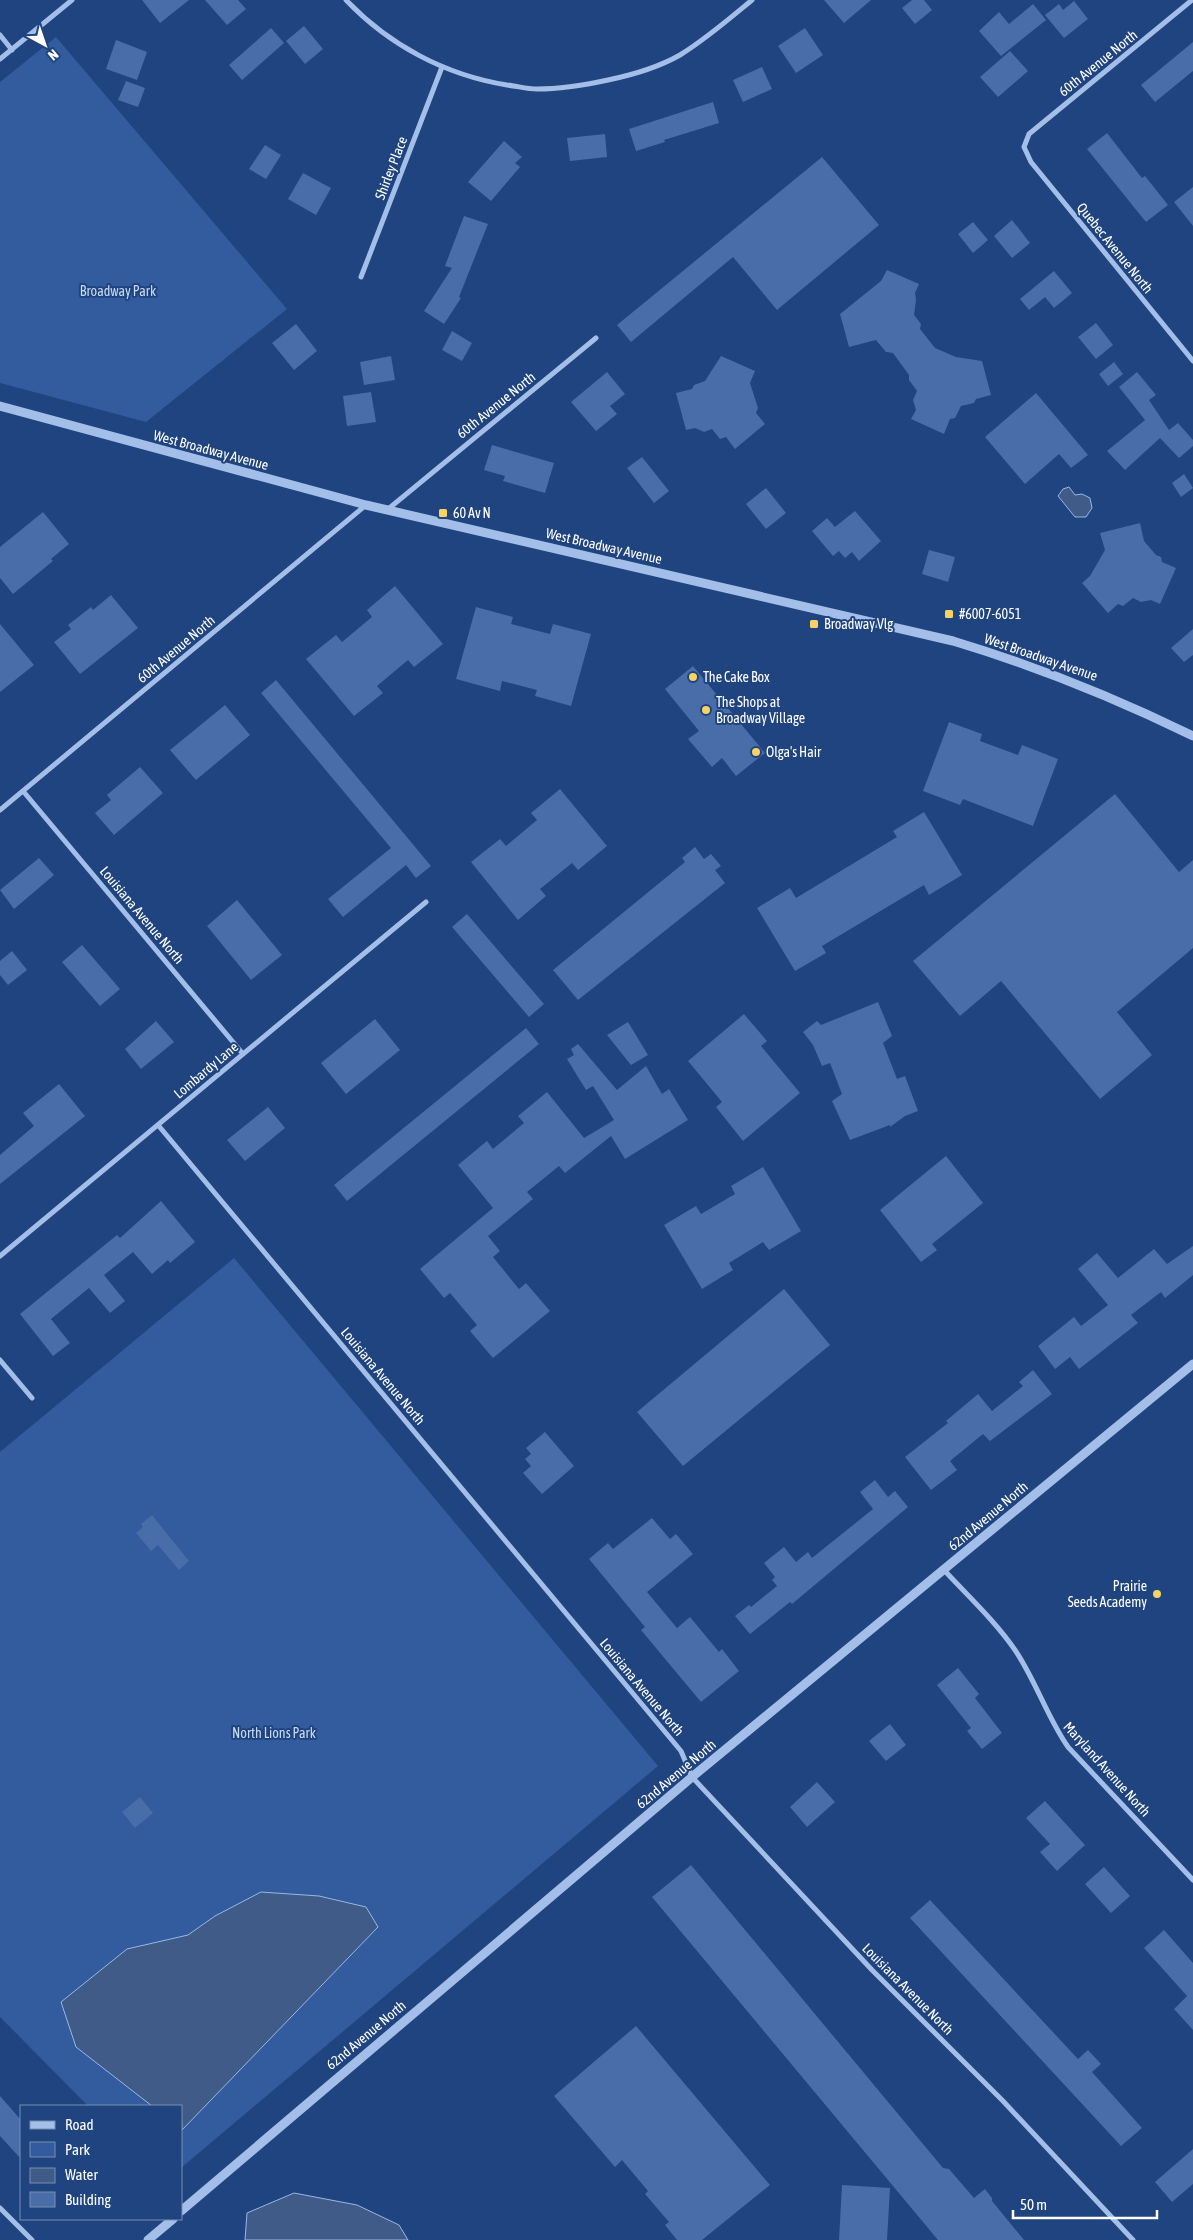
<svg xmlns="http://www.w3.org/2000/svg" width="1193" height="2240" font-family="'Asap Condensed',sans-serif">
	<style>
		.green { fill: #325c9d }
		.water { fill: #405b87; stroke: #96b8e9 }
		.building { fill: #486da8 }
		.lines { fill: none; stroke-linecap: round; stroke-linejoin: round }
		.minor { stroke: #a3bee8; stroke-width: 5 }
		.tertiary { stroke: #a3bee8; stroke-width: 9 }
		.poi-dot { fill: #f6d363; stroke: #1f447f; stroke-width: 2 }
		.labels { text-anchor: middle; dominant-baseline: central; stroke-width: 4; stroke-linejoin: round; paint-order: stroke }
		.street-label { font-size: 14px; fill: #fff; stroke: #1f447f }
		.park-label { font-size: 14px; fill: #c7daf6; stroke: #1f447f }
		.poi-label { font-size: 14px; fill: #fff; stroke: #1f447f; text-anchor: start }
	</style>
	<rect width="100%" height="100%" fill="#1f447f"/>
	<path class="green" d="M 56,37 L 287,309 L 146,422 L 0,383 L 0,82 Z
		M 234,1258 L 658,1766 L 181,2168 L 181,2106 L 88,2106 L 0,2017 L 0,1452 Z"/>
	<path class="water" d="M 1069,487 L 1075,495 L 1082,494 L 1090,498 L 1092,508 L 1086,517 L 1075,517 L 1058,496 L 1063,489 Z
		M 261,1892 L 319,1896 L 366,1907 L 378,1927 L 182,2130 L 181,2106 L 152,2106 L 76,2047 L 61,2002 L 127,1949 L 188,1935 L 215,1916 Z
		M 294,2193 L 357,2205 L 399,2225 L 408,2240 L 245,2240 L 247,2213 Z"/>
	<path class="building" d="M 142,0 L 189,0 L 160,23 Z
		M 205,0 L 238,0 L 246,9 L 227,25 Z
		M 824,0 L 871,0 L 844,23 Z
		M 912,0 L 924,0 L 932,10 L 915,24 L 902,8 Z
		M 1074,1 L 1088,19 L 1064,38 L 1045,15 L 1059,4 L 1063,10 Z
		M 1033,4 L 1046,20 L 1001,56 L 979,31 L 999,12 L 1009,24 Z
		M 304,26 L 323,49 L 305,64 L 286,41 Z
		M 271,28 L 284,43 L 242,80 L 229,65 Z
		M 805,28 L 823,55 L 796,73 L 778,46 Z
		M 116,40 L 147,52 L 137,80 L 106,69 Z
		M 1193,42 L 1193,71 L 1155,102 L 1141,85 Z
		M 1010,51 L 1028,71 L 998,97 L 980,77 Z
		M 762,67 L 772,89 L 743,102 L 733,80 Z
		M 126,81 L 145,88 L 138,107 L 118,100 Z
		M 713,102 L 719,123 L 664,140 L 665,142 L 636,151 L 629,129 Z
		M 1107,133 L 1142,178 L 1145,176 L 1168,205 L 1146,222 L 1087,149 Z
		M 605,134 L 607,157 L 570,161 L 567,138 Z
		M 504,141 L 522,157 L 515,163 L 520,167 L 491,201 L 468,182 Z
		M 265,145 L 281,155 L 266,179 L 249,169 Z
		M 822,157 L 879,225 L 777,310 L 733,257 L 631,342 L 617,325 Z
		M 303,173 L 331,188 L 316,215 L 288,199 Z
		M 1193,187 L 1193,226 L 1174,202 Z
		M 464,216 L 488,224 L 459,297 L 461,298 L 444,324 L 424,311 L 452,268 L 445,266 Z
		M 1012,220 L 1030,243 L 1012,258 L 994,236 Z
		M 973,222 L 988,240 L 973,253 L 958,234 Z
		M 887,270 L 919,284 L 915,293 L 916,300 L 914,315 L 921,324 L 920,329 L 935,348 L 956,357 L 982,361 L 991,395 L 976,399 L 974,403 L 961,406 L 955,418 L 950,419 L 944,434 L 911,419 L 916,410 L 913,400 L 917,391 L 909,380 L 909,375 L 893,353 L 886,352 L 876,340 L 849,347 L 840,314 L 881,281 Z
		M 1054,271 L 1072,293 L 1054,308 L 1045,297 L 1029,310 L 1020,299 Z
		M 1096,323 L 1113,345 L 1096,359 L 1078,337 Z
		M 296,324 L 317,351 L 294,370 L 272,343 Z
		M 452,331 L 472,343 L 462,361 L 442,350 Z
		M 391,356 L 395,380 L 364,385 L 360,362 Z
		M 721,356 L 755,371 L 750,383 L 758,408 L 756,413 L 765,424 L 735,449 L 726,437 L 720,439 L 712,429 L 704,432 L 695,428 L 686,430 L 676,393 L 692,389 L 694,385 L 705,381 Z
		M 1114,362 L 1123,374 L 1108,386 L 1099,374 Z
		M 607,372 L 625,394 L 610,406 L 617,414 L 596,431 L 571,402 Z
		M 1137,372 L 1156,395 L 1149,400 L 1169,430 L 1178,423 L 1193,440 L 1193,446 L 1179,458 L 1160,438 L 1125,470 L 1107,451 L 1145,420 L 1119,387 Z
		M 371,392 L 376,422 L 347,426 L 343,396 Z
		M 1036,393 L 1088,455 L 1071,468 L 1059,454 L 1025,484 L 985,437 Z
		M 492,445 L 554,463 L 545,493 L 503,481 L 505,476 L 484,470 Z
		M 642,457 L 669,491 L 654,503 L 627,468 Z
		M 1184,474 L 1193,488 L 1181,497 L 1172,483 Z
		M 766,488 L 786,513 L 766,529 L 746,504 Z
		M 855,511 L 881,541 L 859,561 L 852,552 L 845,558 L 839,551 L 833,556 L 812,531 L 827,518 L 835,527 Z
		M 43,512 L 69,544 L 51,559 L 53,561 L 13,594 L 0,578 L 0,547 Z
		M 1140,523 L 1144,541 L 1156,555 L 1161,557 L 1162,562 L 1176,568 L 1160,604 L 1151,600 L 1141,602 L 1133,598 L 1123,606 L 1118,604 L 1108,613 L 1082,583 L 1090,576 L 1105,550 L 1100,533 Z
		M 929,550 L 955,557 L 948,582 L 922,574 Z
		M 395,586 L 443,644 L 414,667 L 408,660 L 377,686 L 383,693 L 354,716 L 306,659 L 336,635 L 342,642 L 372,617 L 367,610 Z
		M 111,595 L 138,628 L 80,674 L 54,642 L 71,629 L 68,625 L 91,607 L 93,610 Z
		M 476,607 L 513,617 L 511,624 L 550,634 L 553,624 L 591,634 L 571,706 L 535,696 L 537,690 L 502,681 L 500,691 L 456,679 Z
		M 0,624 L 34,665 L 0,692 Z
		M 1193,629 L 1193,655 L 1184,662 L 1171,648 Z
		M 693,666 L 765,753 L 736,776 L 722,758 L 712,767 L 688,739 L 699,731 L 665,689 Z
		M 276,680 L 431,866 L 416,878 L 406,865 L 343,917 L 328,899 L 391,848 L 261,693 Z
		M 225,705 L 250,735 L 196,780 L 170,750 Z
		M 949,722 L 982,734 L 980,741 L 1018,755 L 1022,745 L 1058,759 L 1033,826 L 963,799 L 960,805 L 923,791 Z
		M 140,767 L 163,793 L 114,835 L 95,813 L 111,800 L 107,795 Z
		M 560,789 L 607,846 L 578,870 L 572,863 L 540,889 L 546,896 L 518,920 L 471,862 L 500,839 L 506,846 L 537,820 L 531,813 Z
		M 1115,794 L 1179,872 L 1193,860 L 1193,948 L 1117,1012 L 1152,1055 L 1100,1099 L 1001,981 L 960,1016 L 913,961 Z
		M 924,812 L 962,875 L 929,895 L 924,885 L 822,946 L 826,953 L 795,971 L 757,908 L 790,888 L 796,898 L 897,837 L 893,831 Z
		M 695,847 L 704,859 L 711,854 L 721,866 L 715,870 L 725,883 L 578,1000 L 553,970 L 685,862 L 682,858 Z
		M 39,858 L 54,875 L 14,909 L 0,890 Z
		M 237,900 L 282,955 L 251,980 L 207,926 Z
		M 467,914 L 544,1004 L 529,1017 L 452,927 Z
		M 82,945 L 120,989 L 100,1006 L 62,962 Z
		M 12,951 L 27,970 L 8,985 L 0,975 L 0,961 Z
		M 878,1002 L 892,1036 L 883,1043 L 897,1079 L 905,1076 L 918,1111 L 905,1116 L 890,1127 L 890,1125 L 850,1140 L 832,1101 L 842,1094 L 830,1063 L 822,1066 L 813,1045 L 803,1032 L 817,1021 L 821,1025 Z
		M 744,1014 L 767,1041 L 761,1046 L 800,1093 L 743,1141 L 716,1107 L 722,1102 L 688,1061 Z
		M 375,1019 L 400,1050 L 346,1094 L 321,1063 Z
		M 156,1021 L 174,1042 L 141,1069 L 125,1049 Z
		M 628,1022 L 648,1055 L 631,1065 L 607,1035 Z
		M 526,1028 L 539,1044 L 347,1201 L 334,1185 Z
		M 578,1044 L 617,1090 L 646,1066 L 662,1094 L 669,1089 L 688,1120 L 625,1159 L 611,1136 L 565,1173 L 559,1166 L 527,1192 L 533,1199 L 488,1236 L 500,1251 L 493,1257 L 519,1289 L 526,1283 L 550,1311 L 493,1358 L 470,1331 L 477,1325 L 450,1293 L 444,1298 L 420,1269 L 493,1208 L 458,1165 L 487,1141 L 493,1149 L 524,1123 L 518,1116 L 547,1092 L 584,1138 L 614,1120 L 593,1086 L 586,1090 L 567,1059 L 574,1055 L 571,1049 Z
		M 59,1084 L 85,1116 L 0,1184 L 0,1155 L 34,1126 L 23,1113 Z
		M 268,1107 L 285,1128 L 245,1161 L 227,1140 Z
		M 946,1156 L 983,1203 L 932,1244 L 937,1250 L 921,1262 L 880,1210 Z
		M 763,1167 L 801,1231 L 769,1250 L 763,1242 L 729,1263 L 733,1270 L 702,1289 L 664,1225 L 696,1206 L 701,1214 L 735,1194 L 731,1186 Z
		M 161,1201 L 195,1242 L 170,1263 L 168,1260 L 152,1274 L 133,1252 L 104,1275 L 125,1301 L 110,1313 L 89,1288 L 51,1319 L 70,1343 L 53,1356 L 20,1314 L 117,1235 L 120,1238 Z
		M 1193,1246 L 1193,1275 L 1165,1298 L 1161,1292 L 1131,1315 L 1138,1323 L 1079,1369 L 1070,1357 L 1055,1369 L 1038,1346 L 1074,1317 L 1081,1326 L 1108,1305 L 1078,1269 L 1097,1253 L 1118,1278 L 1154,1249 L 1167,1264 Z
		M 784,1289 L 830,1345 L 683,1466 L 637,1412 Z
		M 1033,1370 L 1052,1394 L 990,1441 L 983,1434 L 950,1461 L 957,1470 L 931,1490 L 905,1457 L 948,1423 L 946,1421 L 978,1394 L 992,1411 L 1023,1386 L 1019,1382 Z
		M 545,1432 L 574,1466 L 542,1494 L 523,1473 L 531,1466 L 525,1459 L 531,1454 L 526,1448 Z
		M 875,1480 L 888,1497 L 895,1491 L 908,1507 L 792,1604 L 790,1602 L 750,1634 L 735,1616 L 749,1605 L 751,1607 L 777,1586 L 772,1580 L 775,1577 L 764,1563 L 784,1547 L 796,1562 L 808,1552 L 812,1558 L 873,1509 L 860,1492 Z
		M 152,1515 L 189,1561 L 179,1570 L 158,1545 L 151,1551 L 136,1533 L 143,1527 L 141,1524 Z
		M 652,1518 L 670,1539 L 676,1534 L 693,1554 L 647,1592 L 677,1628 L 690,1617 L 719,1652 L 722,1649 L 739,1671 L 701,1702 L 641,1630 L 645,1627 L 589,1559 L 608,1543 L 613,1549 Z
		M 958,1668 L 979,1694 L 975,1698 L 1002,1733 L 982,1749 L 967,1731 L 971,1728 L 937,1685 Z
		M 890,1724 L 906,1745 L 886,1761 L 869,1741 Z
		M 817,1782 L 835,1802 L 807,1827 L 790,1807 Z
		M 140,1797 L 153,1813 L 135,1828 L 122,1812 Z
		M 1045,1801 L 1085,1845 L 1057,1871 L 1040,1852 L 1050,1844 L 1026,1818 Z
		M 691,1865 L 943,2168 L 949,2169 L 974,2198 L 985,2189 L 992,2198 L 992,2201 L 1024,2240 L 938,2240 L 652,1897 Z
		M 1104,1867 L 1130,1896 L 1111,1913 L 1085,1884 Z
		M 930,1900 L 1078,2059 L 1088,2050 L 1101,2064 L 1092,2072 L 1142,2128 L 1121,2146 L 910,1918 Z
		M 1164,1930 L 1193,1963 L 1193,2030 L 1174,2009 L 1187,1996 L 1144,1948 Z
		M 636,2026 L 770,2185 L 702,2240 L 677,2240 L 665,2225 L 669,2222 L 645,2194 L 648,2191 L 622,2160 L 615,2167 L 554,2096 Z
		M 0,2096 L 21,2120 L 21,2159 L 0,2136 Z
		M 1193,2149 L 1193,2184 L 1172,2202 L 1155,2182 Z
		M 842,2185 L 890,2188 L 887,2240 L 839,2240 Z"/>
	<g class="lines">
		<path class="minor" d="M 346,0 C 389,45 445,75 507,85 C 517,86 527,89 537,89 C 561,89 585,85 608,80 C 632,75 659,67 680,55 C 706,39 729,19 752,0
			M 1192,0 L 1029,134 L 1024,147 L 1031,162 L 1193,361
			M 0,35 L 12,50
			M 0,59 L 72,0
			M 361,277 L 442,67
			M 387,510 L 596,338
			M 23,791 L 243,1054
			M 0,810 L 366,505
			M 158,1125 L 681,1751 L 692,1777 L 872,1970 L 1003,2101 L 1133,2240
			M 0,1256 L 426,902
			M 0,1360 L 32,1398
			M 944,1570 C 968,1596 995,1621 1015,1650 C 1036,1681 1047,1717 1068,1747 L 1193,1880
			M 0,2208 L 32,2240"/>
		<path class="tertiary" d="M 0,406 L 366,505 L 953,641 C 1036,666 1115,698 1193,736
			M 181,2211 L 692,1777 L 1193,1364
			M 148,2240 L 173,2219"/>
	</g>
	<g class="poi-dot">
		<rect x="438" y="508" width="10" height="10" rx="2.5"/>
		<rect x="944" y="609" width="10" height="10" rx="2.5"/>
		<rect x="809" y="619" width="10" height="10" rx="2.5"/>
		<circle cx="693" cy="677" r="5"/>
		<circle cx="706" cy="710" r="5"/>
		<circle cx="756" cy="752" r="5"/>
		<circle cx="1157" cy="1594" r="5"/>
	</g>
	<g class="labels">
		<g class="street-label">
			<text transform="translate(1098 63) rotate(-39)">60th Avenue North</text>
			<text transform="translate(391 168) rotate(-69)">Shirley Place</text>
			<text transform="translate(1115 248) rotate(51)">Quebec Avenue North</text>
			<text transform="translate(496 405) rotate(-39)">60th Avenue North</text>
			<text transform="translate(211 450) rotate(15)">West Broadway Avenue</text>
			<text transform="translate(604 546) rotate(13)">West Broadway Avenue</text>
			<text transform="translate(176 649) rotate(-40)">60th Avenue North</text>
			<text transform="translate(1041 657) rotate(19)">West Broadway Avenue</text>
			<text transform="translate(142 915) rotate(50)">Louisiana Avenue North</text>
			<text transform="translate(206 1070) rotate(-40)">Lombardy Lane</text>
			<text transform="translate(383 1376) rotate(50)">Louisiana Avenue North</text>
			<text transform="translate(988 1516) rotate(-40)">62nd Avenue North</text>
			<text transform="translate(642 1687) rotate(50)">Louisiana Avenue North</text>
			<text transform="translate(1107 1769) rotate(48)">Maryland Avenue North</text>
			<text transform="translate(676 1774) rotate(-40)">62nd Avenue North</text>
			<text transform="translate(908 1989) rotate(45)">Louisiana Avenue North</text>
			<text transform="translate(366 2035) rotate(-40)">62nd Avenue North</text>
		</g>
		<g class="park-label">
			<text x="118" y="291">Broadway Park</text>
			<text x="274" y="1733">North Lions Park</text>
		</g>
		<g class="poi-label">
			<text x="453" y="513">60 Av N</text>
			<text x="959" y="614">#6007-6051</text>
			<text x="824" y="624">Broadway Vlg</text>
			<text x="703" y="677">The Cake Box</text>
			<text x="716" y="702">The Shops at<tspan x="716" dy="16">Broadway Village</tspan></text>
			<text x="766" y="752">Olga's Hair</text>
			<text x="1147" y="1586" text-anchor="end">Prairie<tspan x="1147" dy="16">Seeds Academy</tspan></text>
		</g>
	</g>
	<rect x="20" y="2105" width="162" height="115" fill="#1f447f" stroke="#798fb2"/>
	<rect x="30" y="2121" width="25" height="8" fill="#a3bee8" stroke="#798fb2"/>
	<text x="65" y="2130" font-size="15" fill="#ffffff">Road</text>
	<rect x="30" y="2142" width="25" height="15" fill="#325c9d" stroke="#798fb2"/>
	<text x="65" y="2155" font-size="15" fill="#ffffff">Park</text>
	<rect x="30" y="2168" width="25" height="15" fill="#405b87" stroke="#798fb2"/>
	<text x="65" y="2180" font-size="15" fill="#ffffff">Water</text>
	<rect x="30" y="2192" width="25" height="15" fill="#486da8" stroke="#798fb2"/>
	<text x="65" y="2205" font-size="15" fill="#ffffff">Building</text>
	<g transform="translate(45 45) rotate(140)" stroke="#1f447f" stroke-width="4" paint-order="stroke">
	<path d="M0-4L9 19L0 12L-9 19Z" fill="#ffffff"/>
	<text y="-8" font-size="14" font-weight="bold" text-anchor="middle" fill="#ffffff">N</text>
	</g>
	<path d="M1013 2210v8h144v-8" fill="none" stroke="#ffffff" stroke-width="2.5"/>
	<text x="1020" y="2210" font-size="15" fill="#ffffff" stroke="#1f447f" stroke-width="4" paint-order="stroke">50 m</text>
</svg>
